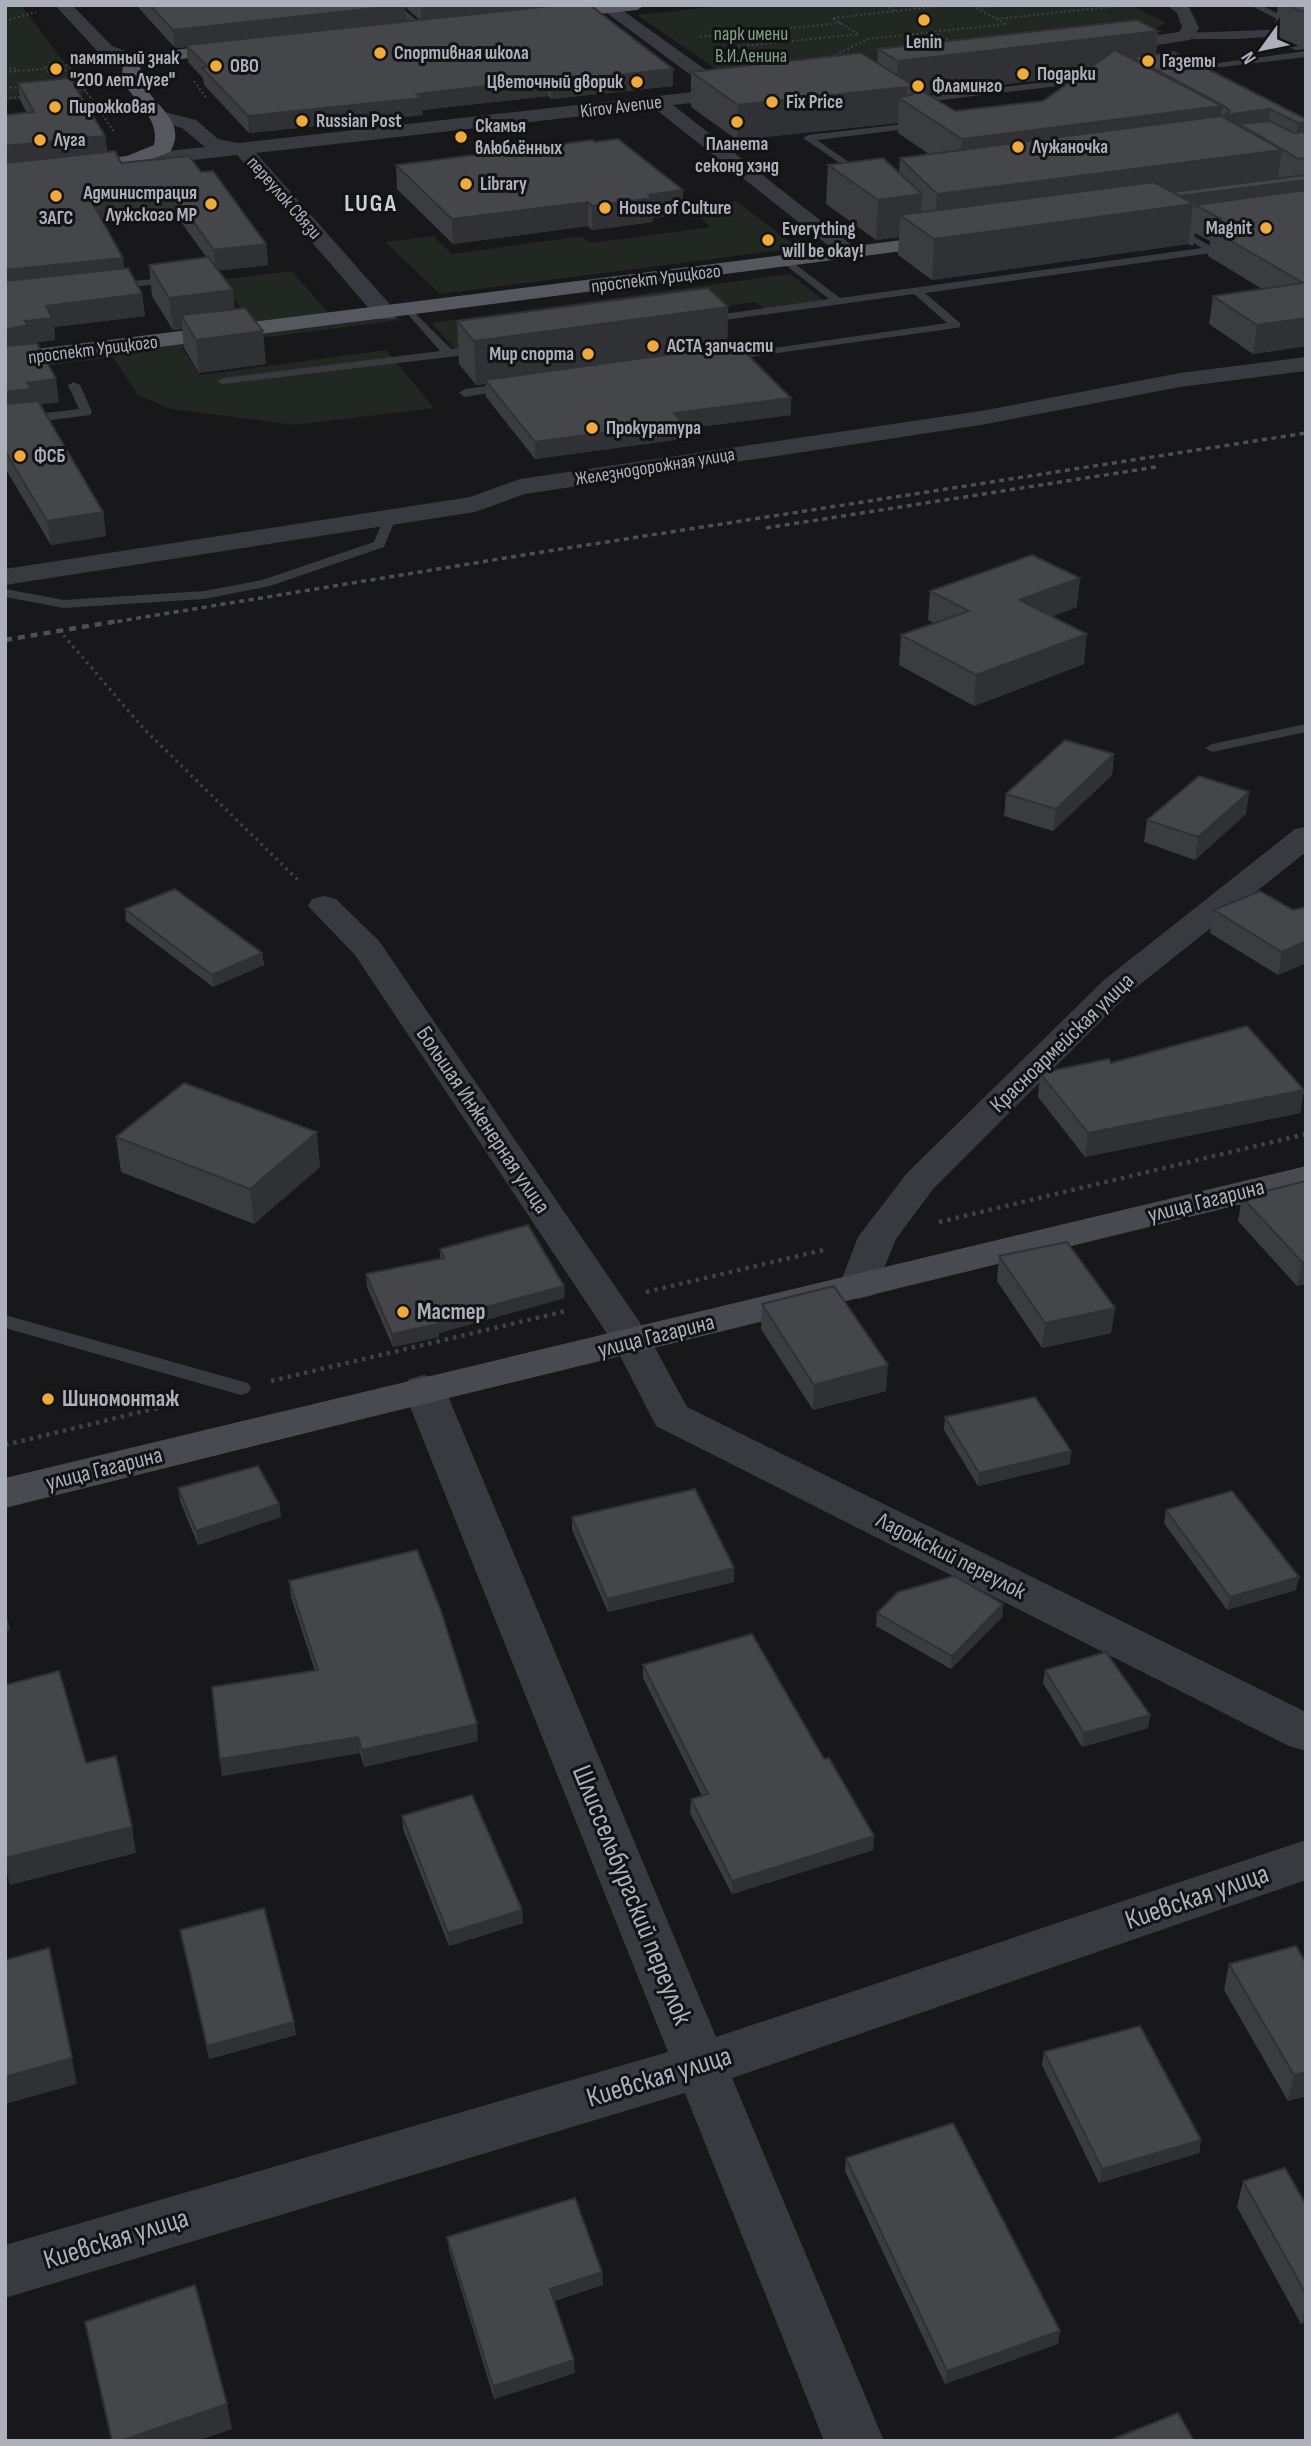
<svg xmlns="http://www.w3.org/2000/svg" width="1311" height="2446" font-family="'Sofia Sans Condensed',sans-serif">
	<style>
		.green { fill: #202821 }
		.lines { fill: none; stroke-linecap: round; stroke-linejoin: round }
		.path-far2 { stroke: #3f4146; stroke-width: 2; stroke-dasharray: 2 2.5; stroke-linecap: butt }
		.path-far1 { stroke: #3f4146; stroke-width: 3.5; stroke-dasharray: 2.5 4.5; stroke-linecap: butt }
		.path { stroke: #3f4146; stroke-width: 4.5; stroke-dasharray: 3.5 5; stroke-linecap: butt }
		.lane { fill: #393a3f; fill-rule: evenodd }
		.street { fill: #393a3f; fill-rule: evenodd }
		.secondary { fill: #474a4f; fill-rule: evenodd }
		.primary { fill: #55585e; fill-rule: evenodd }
		.rail-far1 { stroke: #4c4f54; stroke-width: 3.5; stroke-dasharray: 5 4.5; stroke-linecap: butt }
		.rail { stroke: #4c4f54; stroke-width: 4.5; stroke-dasharray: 7 6; stroke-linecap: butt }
		.wall { fill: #3b3c40; fill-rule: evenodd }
		.shaded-wall { fill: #303134 }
		.building { fill: #45464a; stroke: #303134; stroke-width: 2 }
		.poi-dot { fill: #f0aa3a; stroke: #131315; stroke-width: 2.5 }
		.labels { text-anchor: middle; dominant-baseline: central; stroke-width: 6; stroke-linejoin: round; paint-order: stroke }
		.far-park-label { font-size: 19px; fill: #82a482; stroke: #131315 }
		.far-poi-label { font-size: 19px; font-weight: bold; fill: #abb0ba; stroke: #131315; text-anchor: start }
		.far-street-label { font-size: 19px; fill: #abb0ba; stroke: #131315 }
		.street-label { font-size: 23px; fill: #abb0ba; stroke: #131315 }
		.poi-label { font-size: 23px; font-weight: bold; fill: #abb0ba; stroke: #131315; text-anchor: start }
		.far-district-label { font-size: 24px; font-weight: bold; letter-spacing: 2px; fill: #cccfd6; stroke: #131315 }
		.near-street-label { font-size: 28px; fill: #abb0ba; stroke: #131315 }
	</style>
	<rect width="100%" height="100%" fill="#18181a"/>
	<path class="green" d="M 5,5 L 21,5 L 87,93 L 5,101 Z
		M 730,5 L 1131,5 L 1166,23 L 1130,42 L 741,86 L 637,15 Z
		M 736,201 L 798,248 L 440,294 L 385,242 L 433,236 L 452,254 L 581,236 L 591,243 L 711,227 L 688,207 Z
		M 292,271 L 329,314 L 254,324 L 219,280 Z
		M 790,274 L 826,302 L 766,311 L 756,302 L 524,334 L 456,350 L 431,323 Z
		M 393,312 L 400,320 L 182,348 L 200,375 L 386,350 L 434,408 L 295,425 L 171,409 L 138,395 L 113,357 L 5,371 L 5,361 Z"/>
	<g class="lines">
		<path class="path-far2" d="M 885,5 L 895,11
			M 977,8 L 1006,5
			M 997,19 L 1127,5
			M 5,21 L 36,12
			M 934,32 L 954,43
			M 858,34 L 832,18 L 949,5
			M 700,37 L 841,23
			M 716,49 L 859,34
			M 731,57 L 778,63
			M 831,57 L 868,39 L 1006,24 L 971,5
			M 5,67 L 17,69
			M 71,70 L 48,72 L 45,67 L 68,65 L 115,133
			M 5,72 L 46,69
			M 194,81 L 207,99
			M 5,87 L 22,88
			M 5,98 L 24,97"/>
		<path class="path-far1" d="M 59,630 L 144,729 L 301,883"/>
		<path class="path" d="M 939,1222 L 1306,1134
			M 646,1292 L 828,1249
			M 271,1381 L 566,1311
			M 5,1445 L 178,1403"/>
		<path class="lane" d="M 388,5 L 398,5 L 426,28 L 419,30 Z
			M 1250,5 L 1261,5 L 1300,25 L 1299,29 L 1306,28 L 1306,34 L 1238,39 L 1184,39 L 1180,36 L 1184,33 L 1296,29 Z
			M 1306,51 L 1306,57 L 1179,72 L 1175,69 Z
			M 1097,76 L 1100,77 L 1100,81 L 908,104 L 903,101 L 908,98 Z
			M 904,124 L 909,127 L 907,129 L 817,140 L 866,174 L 866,178 L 863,179 L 803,138 L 808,135 Z
			M 1171,223 L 1217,250 L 1212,253 L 925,293 L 960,323 L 960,327 L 956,328 L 722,361 L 716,358 L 718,356 L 947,323 L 914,294 L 703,323 L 697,320 L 703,317 L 829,299 L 783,263 L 782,261 L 787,258 L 840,298 L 1202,248 L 1167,228 L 1167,224 Z
			M 174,277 L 179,280 L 178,282 L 113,289 L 108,286 L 113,283 Z
			M 410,308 L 451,349 L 482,346 L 488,349 L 482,352 L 449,357 L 223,384 L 217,381 L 223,378 L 440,351 L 405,311 Z
			M 74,382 L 80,385 L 92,412 L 90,415 L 5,426 L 5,418 L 79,409 L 68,385 Z
			M 509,383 L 513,385 L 513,389 L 465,397 L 459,393 L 465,389 Z
			M 390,514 L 396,518 L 384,547 L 270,586 L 204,599 L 64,608 L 5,597 L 5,589 L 64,600 L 204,591 L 262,580 L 374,542 L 384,518 Z
			M 1306,724 L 1306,732 L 1212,752 L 1205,748 L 1212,744 Z
			M 5,1315 L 248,1383 L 251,1388 L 248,1393 L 241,1395 L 5,1328 Z"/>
		<path class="street" d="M 55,5 L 72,5 L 112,46 L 139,56 L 142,60 L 133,65 L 100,54 Z
			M 596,5 L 615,5 L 731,88 L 750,88 L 753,92 L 750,96 L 744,97 L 673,105 L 857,249 L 860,253 L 857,257 L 843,257 L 654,108 L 256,153 L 394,309 L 397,314 L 394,319 L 378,319 L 237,155 L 130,167 L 120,161 L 130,155 L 205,147 L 182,128 L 154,121 L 152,117 L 161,111 L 196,120 L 218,139 L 238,143 L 711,90 Z
			M 1167,5 L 1188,5 L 1199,28 L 1190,40 L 1106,53 L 1097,48 L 1106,43 L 1179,32 L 1182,27 L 1177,13 Z
			M 1306,357 L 1306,371 L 1180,387 L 981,425 L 525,494 L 475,512 L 5,585 L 5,569 L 470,497 L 520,479 L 981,411 L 1180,373 Z
			M 1306,827 L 1306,852 L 1128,994 L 933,1189 L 896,1239 L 873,1295 L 859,1299 L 845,1295 L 839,1286 L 858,1237 L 907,1173 L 1104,980 L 1295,829 Z
			M 324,896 L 336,899 L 379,941 L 647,1333 L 687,1407 L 1306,1712 L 1306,1751 L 1289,1746 L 656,1426 L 614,1344 L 355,955 L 308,906 L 312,899 Z
			M 424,1375 L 439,1379 L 445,1389 L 716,2037 L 1306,1840 L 1306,1880 L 732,2078 L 884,2441 L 824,2441 L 685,2093 L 5,2298 L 5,2245 L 668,2052 L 403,1389 L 409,1379 Z"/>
		<path class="secondary" d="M 1306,1166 L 1306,1188 C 872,1296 438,1399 5,1508 L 5,1478 Z"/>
		<path class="primary" d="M 588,5 L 645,5 L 637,10 L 542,20 L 534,15 L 542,10 Z
			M 239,42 L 245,43 L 248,47 L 245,51 L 141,64 C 133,99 193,114 170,152 L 130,167 L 5,181 L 5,169 L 127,156 L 154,145 C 163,106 106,92 127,56 Z
			M 950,234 L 957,236 L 960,240 L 957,244 L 5,367 L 5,353 Z"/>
		<path class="rail-far1" d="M 766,528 L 1156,467
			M 108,623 L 542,552 L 1306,433"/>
		<path class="rail" d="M 5,640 L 118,621"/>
	</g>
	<path class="wall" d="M 136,5 L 590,5 L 673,69 L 673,86 L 551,99 L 548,96 L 422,110 L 423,115 L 249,133 L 204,85 L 203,78 L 188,62 L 186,47 L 175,48 ZM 405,7 L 420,20 L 406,22 Z
		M 1278,5 L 1306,5 L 1306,49 L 1295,50 L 1273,39 Z
		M 1158,31 L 1156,54 L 1306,119 L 1306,346 L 1253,354 L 1209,324 L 1213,296 L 1262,289 L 1208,256 L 1210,241 L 1195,233 L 1193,246 L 1188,244 L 932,280 L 898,255 L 899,237 L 876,240 L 826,204 L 828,165 L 899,173 L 900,158 L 929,154 L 898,133 L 898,123 L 737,140 L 691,107 L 691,72 L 877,63 L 878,49 ZM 1079,75 L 1043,101 L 955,111 L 927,94 Z
		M 18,83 L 105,136 L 107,152 L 121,163 L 201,172 L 266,244 L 268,265 L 218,270 L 234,309 L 266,364 L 199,373 L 184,348 L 182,329 L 173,330 L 152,296 L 149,265 L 207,258 L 176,215 L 103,223 L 123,258 L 124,269 L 142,294 L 145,316 L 54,327 L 55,340 L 30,343 L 59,402 L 40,404 L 103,512 L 106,536 L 51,545 L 5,468 L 5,115 L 27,113 L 21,102 Z
		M 396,165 L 683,214 L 653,218 L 653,222 L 592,230 L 588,226 L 453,244 L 397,189 Z
		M 728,307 L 727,347 L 791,415 L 682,429 L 682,439 L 535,459 L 486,397 L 485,384 L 476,385 L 459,364 L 457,321 Z
		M 930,591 L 1077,607 L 1052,616 L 1084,664 L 974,706 L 899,665 L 901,635 L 934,623 L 928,620 Z
		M 1114,754 L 1112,775 L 1053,831 L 1004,816 L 1006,794 Z
		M 1249,792 L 1246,814 L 1195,860 L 1144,842 L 1147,820 Z
		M 1306,907 L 1306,963 L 1278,975 L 1210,933 L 1214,910 L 1293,910 Z
		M 125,909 L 262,953 L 264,965 L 213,987 L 126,921 Z
		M 1111,1063 L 1304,1090 L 1300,1113 L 1085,1157 L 1038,1097 L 1040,1073 Z
		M 116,1137 L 320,1167 L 254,1224 L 121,1172 Z
		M 1306,1181 L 1306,1284 L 1297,1286 L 1238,1221 L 1242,1197 Z
		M 440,1249 L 565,1298 L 439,1333 L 439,1337 L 393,1347 L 367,1287 L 366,1274 L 440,1258 Z
		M 999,1256 L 1115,1308 L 1111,1333 L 1042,1348 L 997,1281 Z
		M 762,1304 L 886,1391 L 813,1410 L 761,1329 Z
		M 945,1417 L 1071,1451 L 1070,1464 L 978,1486 L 944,1430 Z
		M 178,1488 L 279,1504 L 281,1517 L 198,1545 L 180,1501 Z
		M 1166,1510 L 1296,1590 L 1227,1610 L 1164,1523 Z
		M 572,1517 L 734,1568 L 734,1582 L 608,1612 L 572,1530 Z
		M 289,1581 L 478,1741 L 364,1767 L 360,1753 L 222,1776 L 220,1759 L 315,1671 L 291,1597 Z
		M 1003,1604 L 1002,1617 L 951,1669 L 876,1626 L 877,1613 Z
		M 643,1665 L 824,1759 L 874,1836 L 873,1850 L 732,1894 L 690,1813 L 691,1799 L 702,1796 L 643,1678 Z
		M 1045,1670 L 1150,1715 L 1148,1728 L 1082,1747 L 1043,1683 Z
		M 402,1816 L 522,1910 L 523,1923 L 449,1946 L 403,1829 Z
		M 180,1930 L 296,2035 L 209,2059 Z
		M 1229,1964 L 1306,2096 L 1288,2101 L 1224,1990 Z
		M 1044,2052 L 1201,2140 L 1199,2153 L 1099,2183 L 1042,2065 Z
		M 846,2158 L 1060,2331 L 1058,2344 L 945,2384 L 845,2171 Z
		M 1243,2181 L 1306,2205 L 1306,2322 L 1301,2324 L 1237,2207 Z
		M 447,2237 L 602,2272 L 603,2285 L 554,2301 L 575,2373 L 494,2399 L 449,2250 Z"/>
	<path class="shaded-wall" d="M 405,5 L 406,23 L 186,45 L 186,47 L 175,48 L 173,30 Z
		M 421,5 L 563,5 L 421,21 Z
		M 1158,31 L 1154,66 L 1132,57 L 1131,69 L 913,95 L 912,90 L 907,87 L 906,102 L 899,98 L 898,123 L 737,140 L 738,105 L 896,88 L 898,61 Z
		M 673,69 L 673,86 L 551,99 L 551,82 Z
		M 548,79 L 548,96 L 422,110 L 423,115 L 249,133 L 248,116 L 417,94 Z
		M 1222,106 L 1217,141 L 960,175 L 962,139 Z
		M 1270,109 L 1267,134 L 1239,124 L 1237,138 L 1222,140 L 1225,115 Z
		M 1306,122 L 1306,147 L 1294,148 L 1298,123 Z
		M 105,136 L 108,155 L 5,166 L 5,146 Z
		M 1282,150 L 1277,183 L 1306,180 L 1306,205 L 1217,217 L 1193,204 L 1188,244 L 932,280 L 937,194 Z
		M 683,190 L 683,214 L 653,218 L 653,222 L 592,230 L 592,206 L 649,195 Z
		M 922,194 L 920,229 L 900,215 L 899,237 L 876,240 L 878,200 Z
		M 174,195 L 176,215 L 95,224 L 93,204 Z
		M 588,202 L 588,226 L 453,244 L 452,219 Z
		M 266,244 L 268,265 L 216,271 L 214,250 Z
		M 123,258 L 125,279 L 5,292 L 5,270 Z
		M 233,290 L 236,322 L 181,315 L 182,329 L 173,330 L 169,298 Z
		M 142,294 L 145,316 L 54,327 L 55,340 L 30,343 L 31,347 L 5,352 L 5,330 L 25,321 L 46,306 Z
		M 728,307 L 727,350 L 485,380 L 485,384 L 476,385 L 474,341 Z
		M 1306,318 L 1306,346 L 1253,354 L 1257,325 Z
		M 263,331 L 266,364 L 199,373 L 196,340 Z
		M 56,379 L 59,402 L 33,405 L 5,415 L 5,392 L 27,383 Z
		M 791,398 L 791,415 L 682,429 L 682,439 L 535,459 L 535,442 L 674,413 Z
		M 103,512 L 106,536 L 51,545 L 47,521 Z
		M 1080,578 L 1077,607 L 1016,630 L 1019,600 Z
		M 1087,634 L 1084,664 L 974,706 L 976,675 Z
		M 1114,754 L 1112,775 L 1053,831 L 1056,809 Z
		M 1249,792 L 1246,814 L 1195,860 L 1198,837 Z
		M 1306,941 L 1306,963 L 1278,975 L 1282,952 Z
		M 262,953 L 264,965 L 213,987 L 212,975 Z
		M 1304,1090 L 1300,1113 L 1085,1157 L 1088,1133 Z
		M 317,1132 L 320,1167 L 254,1224 L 250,1189 Z
		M 1306,1261 L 1306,1284 L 1297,1286 L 1302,1262 Z
		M 564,1286 L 565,1298 L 439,1333 L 439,1337 L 393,1347 L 392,1334 L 437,1320 Z
		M 1115,1308 L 1111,1333 L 1042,1348 L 1045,1323 Z
		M 888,1365 L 886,1391 L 813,1410 L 814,1385 Z
		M 1071,1451 L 1070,1464 L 978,1486 L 979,1473 Z
		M 279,1504 L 281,1517 L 198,1545 L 196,1531 Z
		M 734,1568 L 734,1582 L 608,1612 L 607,1599 Z
		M 1299,1577 L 1296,1590 L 1227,1610 L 1230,1597 Z
		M 1003,1604 L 1002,1617 L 951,1669 L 952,1656 Z
		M 5,1608 L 10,1630 L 5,1631 Z
		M 1150,1715 L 1148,1728 L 1082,1747 L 1084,1733 Z
		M 477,1724 L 478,1741 L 364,1767 L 362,1750 Z
		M 358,1737 L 360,1753 L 222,1776 L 220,1759 Z
		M 132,1827 L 136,1853 L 10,1885 L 5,1865 L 5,1858 Z
		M 874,1836 L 873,1850 L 732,1894 L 732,1881 Z
		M 522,1910 L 523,1923 L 449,1946 L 448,1933 Z
		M 49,1948 L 77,2084 L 5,2104 L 5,2077 Z
		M 294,2022 L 296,2035 L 209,2059 L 207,2046 Z
		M 1306,2072 L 1306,2096 L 1288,2101 L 1294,2075 Z
		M 1201,2140 L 1199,2153 L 1099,2183 L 1102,2169 Z
		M 602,2272 L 603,2285 L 551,2302 L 550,2289 Z
		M 1306,2306 L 1306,2322 L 1301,2324 Z
		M 1060,2331 L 1058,2344 L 945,2384 L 947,2371 Z
		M 574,2360 L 575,2373 L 494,2399 L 493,2386 Z
		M 227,2404 L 232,2429 L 197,2441 L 120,2441 Z"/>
	<path class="building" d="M 150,5 L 404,5 L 173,30 Z
		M 558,5 L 590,5 L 673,69 L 551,82 L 548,79 L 417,94 L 422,98 L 248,116 L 202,68 L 208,67 L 186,45 Z
		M 1288,5 L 1306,5 L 1306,11 L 1300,11 Z
		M 1137,20 L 1158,31 L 898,61 L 878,49 Z
		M 1115,50 L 1222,106 L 962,139 L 899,98 L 913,94 L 912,90 L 907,87 L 738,105 L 691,72 L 861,53 L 955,111 L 1043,101 Z
		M 1174,52 L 1306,119 L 1306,122 L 1298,123 L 1270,109 L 1225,115 L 1230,111 L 1226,107 L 1132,57 Z
		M 70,78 L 105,136 L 5,146 L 5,115 L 34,112 L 18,83 Z
		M 1221,116 L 1282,150 L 937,194 L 900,158 Z
		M 1269,121 L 1294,133 L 1306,132 L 1306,158 L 1299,159 L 1239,124 Z
		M 618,139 L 683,190 L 649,195 L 653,198 L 592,206 L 588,202 L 452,219 L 396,165 L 592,140 L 595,142 Z
		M 115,151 L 121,163 L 189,156 L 201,172 L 213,171 L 266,244 L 214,250 L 174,195 L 93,204 L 123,258 L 5,270 L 5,163 Z
		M 883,158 L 922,194 L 878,200 L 828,165 Z
		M 1306,175 L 1306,180 L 1179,196 L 1173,192 Z
		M 1154,182 L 1198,206 L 1193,204 L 934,239 L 900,215 Z
		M 1306,190 L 1306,318 L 1257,325 L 1213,296 L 1303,283 L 1211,229 L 1222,227 L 1221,219 L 1195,205 Z
		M 208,257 L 233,290 L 169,298 L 149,265 Z
		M 128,268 L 142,294 L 46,306 L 52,318 L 25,321 L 28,325 L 5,330 L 5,281 Z
		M 708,288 L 728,307 L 474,341 L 457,321 Z
		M 245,308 L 263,331 L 196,340 L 181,315 Z
		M 37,343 L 56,379 L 27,383 L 31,389 L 5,392 L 5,346 Z
		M 738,345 L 791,398 L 674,413 L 682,422 L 535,442 L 485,380 Z
		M 38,401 L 103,512 L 47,521 L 5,451 L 5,404 Z
		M 1032,555 L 1080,578 L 1019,600 L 1087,634 L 976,675 L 901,635 L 969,611 L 930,591 Z
		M 1065,740 L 1114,754 L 1056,809 L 1006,794 Z
		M 1199,776 L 1249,792 L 1198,837 L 1147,820 Z
		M 175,889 L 262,953 L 212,975 L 125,909 Z
		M 1260,891 L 1293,910 L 1306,907 L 1306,941 L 1282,952 L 1214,910 Z
		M 1247,1026 L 1304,1090 L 1088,1133 L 1040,1073 L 1109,1059 L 1111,1063 Z
		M 184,1083 L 317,1132 L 250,1189 L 116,1137 Z
		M 1306,1181 L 1306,1261 L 1302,1262 L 1242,1197 Z
		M 528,1225 L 564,1286 L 437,1320 L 438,1324 L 392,1334 L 366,1274 L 444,1258 L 440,1249 Z
		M 1067,1242 L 1115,1308 L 1045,1323 L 999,1256 Z
		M 834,1286 L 888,1365 L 814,1385 L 762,1304 Z
		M 1035,1397 L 1071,1451 L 979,1473 L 945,1417 Z
		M 258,1466 L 279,1504 L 196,1531 L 178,1488 Z
		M 695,1489 L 734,1568 L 607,1599 L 572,1517 Z
		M 1232,1491 L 1299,1577 L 1230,1597 L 1166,1510 Z
		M 417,1550 L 441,1611 L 477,1724 L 362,1750 L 358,1737 L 220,1759 L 212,1687 L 318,1670 L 289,1581 Z
		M 954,1576 L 1003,1604 L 952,1656 L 877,1613 L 898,1592 Z
		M 752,1634 L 824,1759 L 829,1758 L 874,1836 L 732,1881 L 691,1799 L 708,1794 L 643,1665 Z
		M 1106,1652 L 1150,1715 L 1084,1733 L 1045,1670 Z
		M 59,1671 L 86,1763 L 116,1756 L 132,1827 L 5,1858 L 5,1685 Z
		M 472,1795 L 522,1910 L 448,1933 L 402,1816 Z
		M 264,1908 L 294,2022 L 207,2046 L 180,1930 Z
		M 1296,1946 L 1306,1963 L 1306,2072 L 1294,2075 L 1229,1964 Z
		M 49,1948 L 72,2058 L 5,2077 L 5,1960 Z
		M 1140,2026 L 1201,2140 L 1102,2169 L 1044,2052 Z
		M 953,2123 L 1060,2331 L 947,2371 L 846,2158 Z
		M 1285,2168 L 1306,2205 L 1306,2294 L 1243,2181 Z
		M 575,2198 L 602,2272 L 550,2289 L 574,2360 L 493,2386 L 447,2237 Z
		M 195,2285 L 227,2404 L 120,2441 L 112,2441 L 85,2322 Z
		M 1178,2413 L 1194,2441 L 1108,2441 Z"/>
	<g class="poi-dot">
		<circle cx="924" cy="20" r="7"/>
		<circle cx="380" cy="53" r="7"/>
		<circle cx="1148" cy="61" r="7"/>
		<circle cx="216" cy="66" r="7"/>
		<circle cx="56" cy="69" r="7"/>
		<circle cx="1023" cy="74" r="7"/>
		<circle cx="637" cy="82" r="7"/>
		<circle cx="918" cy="86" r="7"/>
		<circle cx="772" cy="102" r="7"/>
		<circle cx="55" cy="107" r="7"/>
		<circle cx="302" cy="121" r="7"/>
		<circle cx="737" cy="122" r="7"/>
		<circle cx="461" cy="137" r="7"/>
		<circle cx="40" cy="140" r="7"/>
		<circle cx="1018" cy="147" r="7"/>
		<circle cx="466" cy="184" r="7"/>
		<circle cx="56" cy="196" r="7"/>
		<circle cx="211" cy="204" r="7"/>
		<circle cx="605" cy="208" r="7"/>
		<circle cx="1266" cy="228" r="7"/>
		<circle cx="768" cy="240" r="7"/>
		<circle cx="653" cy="346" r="7"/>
		<circle cx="588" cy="354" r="7"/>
		<circle cx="592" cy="428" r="7"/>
		<circle cx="20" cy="456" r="7"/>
		<circle cx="403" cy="1312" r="7"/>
		<circle cx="48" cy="1399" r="7"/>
	</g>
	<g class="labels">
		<g class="far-park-label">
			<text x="751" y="34">парк имени<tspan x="751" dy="22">В.И.Ленина</tspan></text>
		</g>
		<g class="far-poi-label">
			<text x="924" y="42" text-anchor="middle">Lenin</text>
			<text x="394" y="53">Спортивная школа</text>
			<text x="70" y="58">памятный знак<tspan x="70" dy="22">"200 лет Луге"</tspan></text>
			<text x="1162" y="61">Газеты</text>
			<text x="230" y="66">ОВО</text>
			<text x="1037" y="74">Подарки</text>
			<text x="623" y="82" text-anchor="end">Цветочный дворик</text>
			<text x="932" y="86">Фламинго</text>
			<text x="786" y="102">Fix Price</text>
			<text x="69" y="107">Пирожковая</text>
			<text x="316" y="121">Russian Post</text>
			<text x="475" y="126">Скамья<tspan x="475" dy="22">влюблённых</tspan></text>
			<text x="54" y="140">Луга</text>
			<text x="737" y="144" text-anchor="middle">Планета<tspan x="737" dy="22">секонд хэнд</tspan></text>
			<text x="1032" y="147">Лужаночка</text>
			<text x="480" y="184">Library</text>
			<text x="197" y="193" text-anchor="end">Администрация<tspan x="197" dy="22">Лужского МР</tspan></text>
			<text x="619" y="208">House of Culture</text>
			<text x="56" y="218" text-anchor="middle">ЗАГС</text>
			<text x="1252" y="228" text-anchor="end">Magnit</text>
			<text x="782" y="229">Everything<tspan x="782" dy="22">will be okay!</tspan></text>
			<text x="667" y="346">АСТА запчасти</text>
			<text x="574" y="354" text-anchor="end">Мир спорта</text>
			<text x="606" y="428">Прокуратура</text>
			<text x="34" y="456">ФСБ</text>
		</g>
		<g class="far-street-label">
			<text transform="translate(621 107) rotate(-7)">Kirov Avenue</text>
			<text transform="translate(284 198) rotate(49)">переулок Связи</text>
			<text transform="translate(656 279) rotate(-7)">проспект Урицкого</text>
			<text transform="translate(93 350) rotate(-7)">проспект Урицкого</text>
			<text transform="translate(655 467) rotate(-9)">Железнодорожная улица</text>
		</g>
		<g class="street-label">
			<text transform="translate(1062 1043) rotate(-44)">Красноармейская улица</text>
			<text transform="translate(483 1120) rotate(56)">Большая Инженерная улица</text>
			<text transform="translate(1206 1201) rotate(-14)">улица Гагарина</text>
			<text transform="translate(656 1336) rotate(-14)">улица Гагарина</text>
			<text transform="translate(104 1469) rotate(-14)">улица Гагарина</text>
			<text transform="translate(951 1556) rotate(27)">Ладожский переулок</text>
		</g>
		<g class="poi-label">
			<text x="417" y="1312">Мастер</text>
			<text x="62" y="1399">Шиномонтаж</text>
		</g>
		<g class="far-district-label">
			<text x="371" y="203">LUGA</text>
		</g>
		<g class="near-street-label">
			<text transform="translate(632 1895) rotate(68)">Шлиссельбургский переулок</text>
			<text transform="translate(1197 1897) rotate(-19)">Киевская улица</text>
			<text transform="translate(659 2077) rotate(-17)">Киевская улица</text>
			<text transform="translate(116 2239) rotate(-17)">Киевская улица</text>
		</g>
	</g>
	<rect width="1311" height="2446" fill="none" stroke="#abb0ba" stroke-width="14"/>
	<g transform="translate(1262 49) rotate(237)" stroke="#131315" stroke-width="5" paint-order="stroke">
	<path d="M0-5L12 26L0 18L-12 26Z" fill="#abb0ba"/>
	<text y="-10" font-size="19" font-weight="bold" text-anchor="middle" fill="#abb0ba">N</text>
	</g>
</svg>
